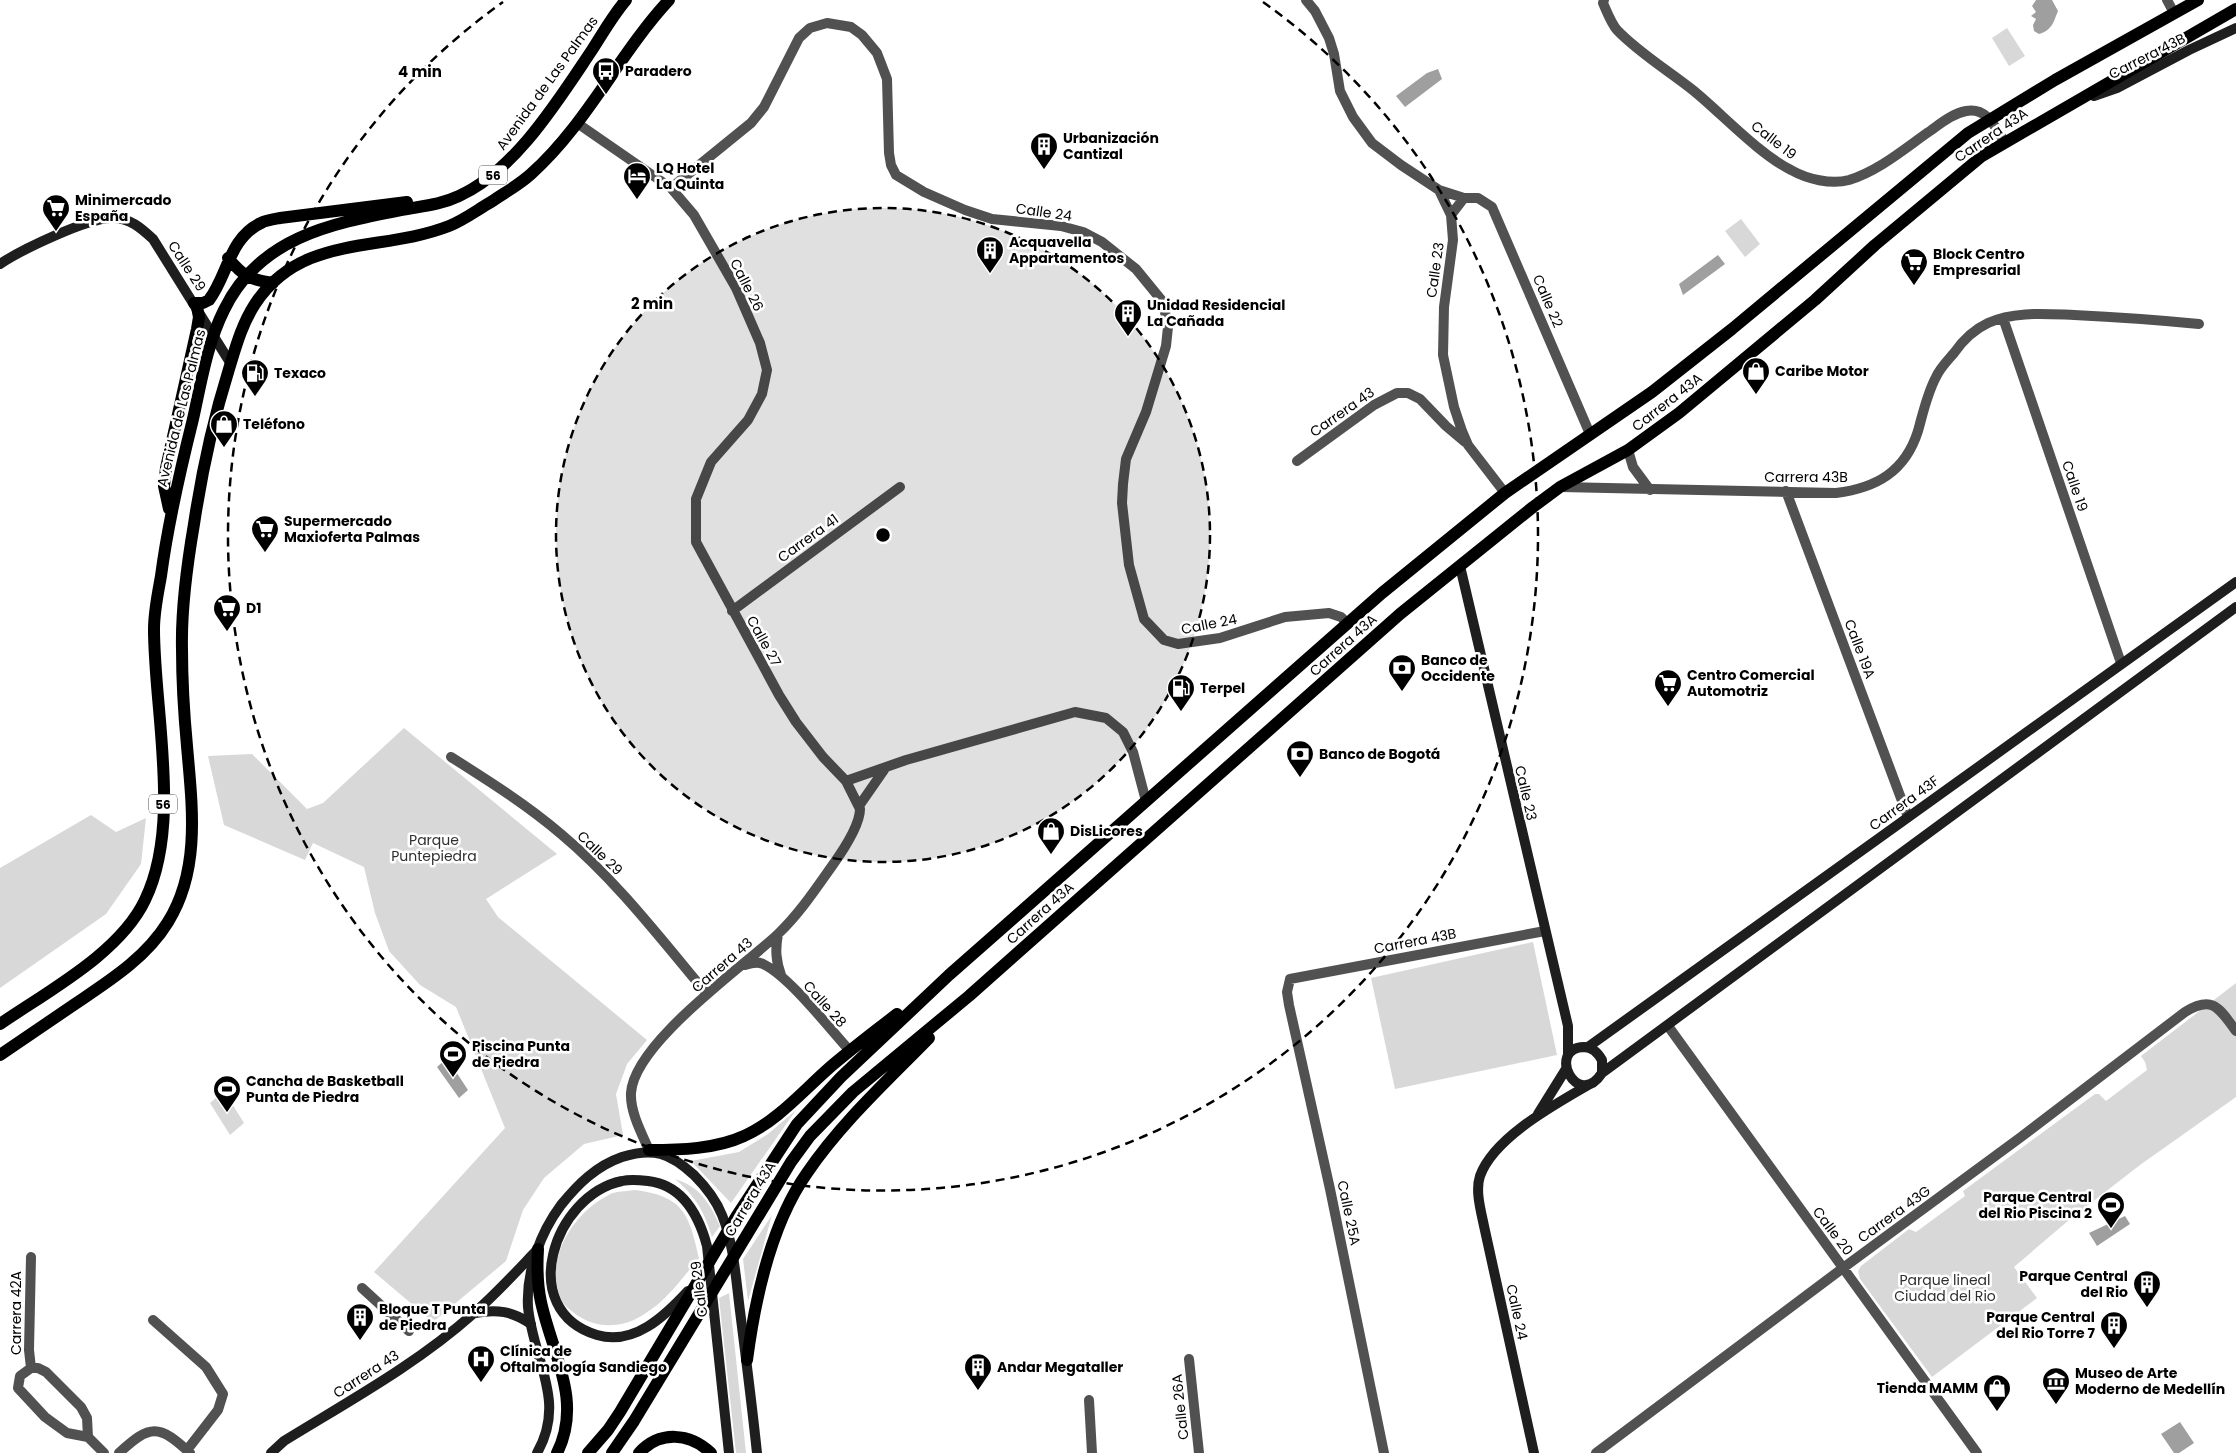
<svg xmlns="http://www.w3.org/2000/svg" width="2236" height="1453" font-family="Poppins,sans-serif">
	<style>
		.green { fill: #d8d8d8 }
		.water { fill: #9f9f9f }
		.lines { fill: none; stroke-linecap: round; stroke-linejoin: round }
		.street { stroke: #515151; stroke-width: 10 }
		.secondary { stroke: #1e1e1e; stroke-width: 10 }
		.primary { stroke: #000; stroke-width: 12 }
		.ring { fill: none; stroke: #000; stroke-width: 2.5; stroke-dasharray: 9 6 }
		.labels { text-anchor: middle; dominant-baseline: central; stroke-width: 5; stroke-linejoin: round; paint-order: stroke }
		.shield { fill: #fff; stroke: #4c4c4c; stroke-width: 1 }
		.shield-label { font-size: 12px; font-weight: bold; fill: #000 }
		.street-label { font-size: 14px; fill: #000; stroke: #fff }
		.poi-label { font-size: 14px; font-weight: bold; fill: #000; stroke: #fff; text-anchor: start }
		.park-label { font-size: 14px; fill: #2f2f2f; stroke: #fff }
		.centre { fill: #000; stroke: #fff; stroke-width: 2.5 }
		.ring-label { font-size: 15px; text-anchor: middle; font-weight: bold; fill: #000; stroke: #fff; stroke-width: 5; stroke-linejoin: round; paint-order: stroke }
	</style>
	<rect width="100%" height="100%" fill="#fff"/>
	<path class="green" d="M 2007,28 L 2025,56 L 2009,66 L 1992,38 Z
		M 1741,219 L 1760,244 L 1745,257 L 1725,231 Z
		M 404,728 L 557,854 L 486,899 L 498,917 L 647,1040 L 627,1064 L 616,1094 L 623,1135 L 584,1144 L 544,1178 L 523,1210 L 506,1261 L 433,1322 L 374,1272 L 505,1128 L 456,1007 L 420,985 L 389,951 L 375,913 L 364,867 L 313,843 L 305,860 L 224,825 L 208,756 L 252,754 L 307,809 L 323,803 Z
		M 91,815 L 116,832 L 146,818 L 141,864 L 106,914 L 0,988 L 0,868 Z
		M 1533,942 L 1557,1055 L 1395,1089 L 1371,978 Z
		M 2236,983 L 2236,1097 L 2140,1165 L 2069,1220 L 2014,1267 L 2037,1298 L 1932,1377 L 1860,1279 L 1858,1271 L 1861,1266 L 1909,1229 L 1916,1232 L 1965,1196 L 1963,1191 L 2095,1094 L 2099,1094 L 2106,1101 L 2147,1070 L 2145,1062 L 2141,1056 Z
		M 224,1091 L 244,1123 L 230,1135 L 210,1103 Z
		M 796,1110 L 731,1203 L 691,1161 L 739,1152 L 768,1134 Z
		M 675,1179 C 700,1187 710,1203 720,1226 L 712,1237 C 704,1211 696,1197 675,1179 Z
		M 636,1190 C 684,1197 689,1214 699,1258 C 683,1277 667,1300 646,1313 C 623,1329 595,1330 573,1312 C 569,1309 564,1305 562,1301 C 544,1264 568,1221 600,1200 C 604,1198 609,1194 613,1193 C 620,1191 629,1191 636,1190 Z
		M 772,1215 L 748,1301 L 743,1259 Z
		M 729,1293 L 746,1453 L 736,1453 L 719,1298 Z"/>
	<path class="water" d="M 2036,0 L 2052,0 L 2058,11 C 2054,20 2053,30 2039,34 L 2034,31 L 2033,25 L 2036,19 L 2031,16 L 2036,12 L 2032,6 Z
		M 1438,69 L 1442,79 L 1405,107 L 1396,96 L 1427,73 Z
		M 1718,255 L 1725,264 L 1683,295 L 1679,284 Z
		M 447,1058 L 468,1090 L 459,1098 L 437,1067 Z
		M 2125,1216 L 2130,1224 L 2097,1246 L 2089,1233 Z
		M 2180,1422 L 2194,1443 L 2179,1453 L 2174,1453 L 2161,1434 Z"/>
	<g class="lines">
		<path class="street" d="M 1306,0 L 1315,11 L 1329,38 L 1334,54 L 1340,91 L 1353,117 L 1372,143 L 1401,165 L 1439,190 L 1451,215 L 1453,240 L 1444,307 L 1443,355 L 1454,407 L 1462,431 L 1468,445 L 1505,493
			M 1604,0 L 1603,3 C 1607,12 1611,23 1617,30 C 1639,53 1669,71 1694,91 C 1722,114 1759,154 1791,170 C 1807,179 1831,185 1849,180 C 1878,171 1903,150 1927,133 C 1939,125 1951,114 1966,111 C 1987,107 1995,127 2004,141
			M 2167,0 L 2174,13
			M 577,123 L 671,188 L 694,215 L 736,288 L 760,343 L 767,370 L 762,394 L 748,420 L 711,462 L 696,499 L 696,542 L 779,695 L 796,722 L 823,757 L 846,781 L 860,809 C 860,826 842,852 832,866 C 815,890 799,914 778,934 C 742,968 634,1043 631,1093 C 630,1112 642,1134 649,1150
			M 671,188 L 751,123 L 764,107 L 799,38 L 810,28 L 827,23 L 851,27 L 862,35 L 877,53 L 887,79 L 889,153 L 891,165 L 896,175 L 924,192 L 965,210 L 992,219 L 1061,226 L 1083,232 L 1102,242 L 1136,269 L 1163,302 L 1168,327 L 1166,346 L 1146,412 L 1126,459 L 1123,484 L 1122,503 L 1129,565 L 1144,619 L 1164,640 L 1178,644 L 1220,638 L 1285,617 L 1329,613 L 1341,617 L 1348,624
			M 1439,190 L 1464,198 L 1478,198 L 1492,207 L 1590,434
			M 1451,215 L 1464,198
			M 2003,318 L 2121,663
			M 1628,450 L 1633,467 L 1650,490
			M 1297,461 L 1374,405 L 1397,393 L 1408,393 L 1420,399 L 1446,426 L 1465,442
			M 1561,487 L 1836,493 C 1876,488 1905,472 1918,431 C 1923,413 1927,394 1936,377 C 1940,368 1948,360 1954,353 C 1963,340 1973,330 1988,323 C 2014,311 2046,314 2074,315 C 2116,317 2158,320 2199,324
			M 1786,491 L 1908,817
			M 732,611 L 900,487
			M 451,757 C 489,781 527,805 561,834 C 616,880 661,939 707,994
			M 846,781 L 906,760 L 1075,712 L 1106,718 L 1123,732 L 1133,752 L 1146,801
			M 859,806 L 884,770
			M 778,934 C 775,950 776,961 781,975
			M 745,965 C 751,963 757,961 763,964 C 789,976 829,1028 850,1051
			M 1668,1026 L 1977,1453
			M 31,1257 L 29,1350 L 31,1368 L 20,1376 L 18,1388 L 45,1417 L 67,1433 L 88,1437 L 104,1453
			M 362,1288 L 409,1331
			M 153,1320 L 206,1367 L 223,1394 L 218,1410 L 187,1450
			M 1189,1359 L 1199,1453
			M 31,1368 L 38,1368 L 46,1372 L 81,1407 L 87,1418 L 88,1437
			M 1089,1400 L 1092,1453
			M 119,1453 C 150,1424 159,1424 190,1453
			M 1384,1453 L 1330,1189 L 1289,1005 L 1287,992 L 1290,979 L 1545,931
			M 1596,1453 L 1843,1268 L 2021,1137 L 2185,1012 C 2213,995 2219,1008 2236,1031"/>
		<path class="secondary" d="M 2094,96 L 2117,88 L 2189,50 L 2236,28
			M 0,264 C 21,250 89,217 113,218 C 130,218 141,228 153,239 L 231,364
			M 1460,566 L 1568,1026 L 1568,1055
			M 1588,1047 L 2236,582
			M 1602,1073 L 1602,1060 C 1598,1053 1593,1047 1584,1047 C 1546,1048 1577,1111 1602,1073 L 2236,607
			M 1538,1114 L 1566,1069
			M 688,1291 C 665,1316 634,1346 597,1335 C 515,1310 554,1195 622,1181 C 630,1179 640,1180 648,1181 C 683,1185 699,1216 707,1246 L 729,1453
			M 475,1313 C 497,1309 512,1311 531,1324
			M 271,1453 L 284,1441 C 349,1401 417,1364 474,1313 C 496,1294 516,1272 536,1251
			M 537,1453 C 567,1401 533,1360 528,1307 C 526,1272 540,1233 561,1205 C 578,1184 596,1166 622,1157 C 653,1147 670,1153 694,1175 C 705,1186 716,1200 722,1215 C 734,1244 736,1280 740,1311 C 746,1358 752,1405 757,1453
			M 1534,1453 L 1484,1226 C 1481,1211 1475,1191 1480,1176 C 1494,1137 1556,1104 1590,1084"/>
		<path class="primary" d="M 228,258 C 243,276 250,280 273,283
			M 194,303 L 203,303 L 209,300 C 228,275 229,238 261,223 C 266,220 274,219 280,218 L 407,202
			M 169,509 L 164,486 L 166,468 L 197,329 L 199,317 L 197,307
			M 0,1024 C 48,991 120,953 145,900 C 182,824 154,711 154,629 C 154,611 158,593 161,576 C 168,523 180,471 193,419 C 201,383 207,344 224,310 C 259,238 329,224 401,210 C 422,206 440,205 459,196 C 515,171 559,99 592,50 C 603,33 613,15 626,0
			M 0,1055 C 25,1038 50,1021 75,1004 C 109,981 146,958 168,922 C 201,869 192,805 187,746 C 184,714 182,681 182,649 C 181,607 187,565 194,524 C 202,471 213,420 229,369 C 236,346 242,324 255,304 C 302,233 380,253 449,226 C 464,220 477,210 491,202 C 504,193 519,185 531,174 C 586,125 619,54 669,0
			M 649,1150 C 680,1150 716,1149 744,1136 C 776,1122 802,1092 828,1069 C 850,1050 874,1032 897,1014
			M 538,1249 C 537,1266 537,1284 541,1302 C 552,1353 583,1401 557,1453
			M 747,1360 C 755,1299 771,1224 807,1173 C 841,1123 887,1081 929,1038
			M 588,1453 L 608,1430 L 620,1412 L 736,1217 L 797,1124 L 841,1077 L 949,975 L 1382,593 L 1505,493 L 1652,392 L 1732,329 L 1968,133 L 2055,80 L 2198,0
			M 612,1453 L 634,1421 L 791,1162 L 810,1136 L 853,1092 L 969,996 L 1400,614 L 1533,507 L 1560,487 L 1628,450 L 1679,413 L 1815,300 L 1875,245 L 1982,156 L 2236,9
			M 639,1453 C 660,1430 690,1433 711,1453"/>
	</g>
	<circle cx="883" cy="535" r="327" fill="#000" fill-opacity=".12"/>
	<g class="ring">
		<circle cx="883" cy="535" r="327"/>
		<path d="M1263 2A655 655 0 1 1 503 2"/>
	</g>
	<defs>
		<g id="bus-pin" transform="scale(1.4375)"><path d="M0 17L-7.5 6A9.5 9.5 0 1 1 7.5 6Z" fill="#000" stroke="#fff"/><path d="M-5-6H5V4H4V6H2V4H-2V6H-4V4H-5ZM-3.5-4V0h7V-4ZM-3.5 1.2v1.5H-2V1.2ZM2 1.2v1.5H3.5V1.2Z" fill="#fff"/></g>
		<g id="building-pin" transform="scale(1.4375)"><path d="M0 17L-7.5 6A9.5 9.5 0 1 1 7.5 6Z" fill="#000" stroke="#fff"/><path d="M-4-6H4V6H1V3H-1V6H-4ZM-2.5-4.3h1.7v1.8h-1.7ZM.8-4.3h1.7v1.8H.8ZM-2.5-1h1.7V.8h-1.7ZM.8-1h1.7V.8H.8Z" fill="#fff"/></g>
		<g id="hotel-pin" transform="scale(1.4375)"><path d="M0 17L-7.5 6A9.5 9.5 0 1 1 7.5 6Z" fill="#000" stroke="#fff"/><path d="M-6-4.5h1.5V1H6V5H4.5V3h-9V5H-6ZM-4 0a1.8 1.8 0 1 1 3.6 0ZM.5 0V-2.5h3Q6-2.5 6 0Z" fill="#fff"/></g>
		<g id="supermarket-pin" transform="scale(1.4375)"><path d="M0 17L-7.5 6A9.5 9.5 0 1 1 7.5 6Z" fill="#000" stroke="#fff"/><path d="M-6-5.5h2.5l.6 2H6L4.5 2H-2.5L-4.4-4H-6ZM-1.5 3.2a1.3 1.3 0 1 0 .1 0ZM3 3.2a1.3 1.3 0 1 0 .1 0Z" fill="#fff"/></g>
		<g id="shop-pin" transform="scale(1.4375)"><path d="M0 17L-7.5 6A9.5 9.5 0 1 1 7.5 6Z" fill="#000" stroke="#fff"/><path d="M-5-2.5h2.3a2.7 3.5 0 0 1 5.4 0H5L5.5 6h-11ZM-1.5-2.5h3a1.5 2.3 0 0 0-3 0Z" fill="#fff"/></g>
		<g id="fuel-pin" transform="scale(1.4375)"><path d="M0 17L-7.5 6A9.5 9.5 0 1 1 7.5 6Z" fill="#000" stroke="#fff"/><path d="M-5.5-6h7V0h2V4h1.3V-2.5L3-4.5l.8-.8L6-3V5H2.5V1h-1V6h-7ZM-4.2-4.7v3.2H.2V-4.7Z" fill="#fff"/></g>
		<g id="bank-pin" transform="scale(1.4375)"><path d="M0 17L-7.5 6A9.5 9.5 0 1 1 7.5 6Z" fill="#000" stroke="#fff"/><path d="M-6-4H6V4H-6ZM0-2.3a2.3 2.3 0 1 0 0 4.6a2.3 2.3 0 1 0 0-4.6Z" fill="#fff"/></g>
		<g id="stadium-pin" transform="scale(1.4375)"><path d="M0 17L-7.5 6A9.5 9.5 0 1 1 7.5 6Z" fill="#000" stroke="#fff"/><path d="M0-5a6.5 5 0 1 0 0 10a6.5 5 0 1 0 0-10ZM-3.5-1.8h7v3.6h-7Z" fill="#fff"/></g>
		<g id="hospital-pin" transform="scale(1.4375)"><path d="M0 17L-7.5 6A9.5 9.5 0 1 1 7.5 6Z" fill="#000" stroke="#fff"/><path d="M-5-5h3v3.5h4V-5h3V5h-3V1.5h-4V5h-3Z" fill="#fff"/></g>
		<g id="museum-pin" transform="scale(1.4375)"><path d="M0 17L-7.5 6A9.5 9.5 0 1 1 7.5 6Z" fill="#000" stroke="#fff"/><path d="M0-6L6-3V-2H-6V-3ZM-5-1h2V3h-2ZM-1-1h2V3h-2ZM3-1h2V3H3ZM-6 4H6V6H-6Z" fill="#fff"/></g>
	</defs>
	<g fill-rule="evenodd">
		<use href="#bus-pin" x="606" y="71"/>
		<use href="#building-pin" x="1044" y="146"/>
		<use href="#hotel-pin" x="637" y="176"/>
		<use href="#supermarket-pin" x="56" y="208"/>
		<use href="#building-pin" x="990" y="250"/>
		<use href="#supermarket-pin" x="1914" y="262"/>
		<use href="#building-pin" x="1128" y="313"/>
		<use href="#shop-pin" x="1756" y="371"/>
		<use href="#fuel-pin" x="255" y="373"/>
		<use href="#shop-pin" x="224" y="424"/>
		<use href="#supermarket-pin" x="265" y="529"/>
		<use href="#supermarket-pin" x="227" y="608"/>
		<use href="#bank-pin" x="1402" y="668"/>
		<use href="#supermarket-pin" x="1668" y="683"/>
		<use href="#fuel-pin" x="1181" y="688"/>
		<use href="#bank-pin" x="1300" y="754"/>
		<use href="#shop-pin" x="1051" y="831"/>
		<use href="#stadium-pin" x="453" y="1054"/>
		<use href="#stadium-pin" x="227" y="1089"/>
		<use href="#stadium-pin" x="2111" y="1205"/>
		<use href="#building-pin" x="2147" y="1284"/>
		<use href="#building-pin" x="360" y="1317"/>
		<use href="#building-pin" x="2114" y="1325"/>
		<use href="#hospital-pin" x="481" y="1359"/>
		<use href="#building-pin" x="978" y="1367"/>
		<use href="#museum-pin" x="2056" y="1381"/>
		<use href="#shop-pin" x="1997" y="1388"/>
	</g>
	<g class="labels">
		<g class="shield">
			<rect x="479" y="165.5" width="28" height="19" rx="4"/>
			<rect x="149" y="794.5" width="28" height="19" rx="4"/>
		</g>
		<g class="shield-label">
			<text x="493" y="175">56</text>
			<text x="163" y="804">56</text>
		</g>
		<g class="street-label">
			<text transform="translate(2147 56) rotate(-27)">Carrera 43B</text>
			<text transform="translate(547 83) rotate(-54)">Avenida de Las Palmas</text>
			<text transform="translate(1991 135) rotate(-34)">Carrera 43A</text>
			<text transform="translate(1774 140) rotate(38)">Calle 19</text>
			<text transform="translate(1044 212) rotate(8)">Calle 24</text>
			<text transform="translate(187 266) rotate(57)">Calle 29</text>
			<text transform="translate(1435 270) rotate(-82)">Calle 23</text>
			<text transform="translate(747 285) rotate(63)">Calle 26</text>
			<text transform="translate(1548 301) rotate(67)">Calle 22</text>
			<text transform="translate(1667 402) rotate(-38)">Carrera 43A</text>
			<text transform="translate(181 408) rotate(-76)">Avenida de Las Palmas</text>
			<text transform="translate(1342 412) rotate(-35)">Carrera 43</text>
			<text x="1806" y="477">Carrera 43B</text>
			<text transform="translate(2075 486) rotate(71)">Calle 19</text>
			<text transform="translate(808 538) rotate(-36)">Carrera 41</text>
			<text transform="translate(1209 624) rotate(-11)">Calle 24</text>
			<text transform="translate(764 641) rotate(61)">Calle 27</text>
			<text transform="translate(1343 645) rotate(-42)">Carrera 43A</text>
			<text transform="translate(1860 649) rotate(69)">Calle 19A</text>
			<text transform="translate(1526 793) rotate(77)">Calle 23</text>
			<text transform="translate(1904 803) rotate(-36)">Carrera 43F</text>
			<text transform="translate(600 853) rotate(44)">Calle 29</text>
			<text transform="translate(1040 913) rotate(-42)">Carrera 43A</text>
			<text transform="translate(1415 941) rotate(-11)">Carrera 43B</text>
			<text transform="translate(722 965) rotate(-41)">Carrera 43</text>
			<text transform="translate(825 1004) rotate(48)">Calle 28</text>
			<text transform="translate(750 1199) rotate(-59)">Carrera 43A</text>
			<text transform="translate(1349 1213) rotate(78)">Calle 25A</text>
			<text transform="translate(1894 1214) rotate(-36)">Carrera 43G</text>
			<text transform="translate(1833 1231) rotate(53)">Calle 20</text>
			<text transform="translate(699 1289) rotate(-97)">Calle 29</text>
			<text transform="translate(1517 1312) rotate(78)">Calle 24</text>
			<text transform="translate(16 1313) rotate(-90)">Carrera 42A</text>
			<text transform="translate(366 1374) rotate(-33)">Carrera 43</text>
			<text transform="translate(1180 1407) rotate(-96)">Calle 26A</text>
		</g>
		<g class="poi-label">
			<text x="625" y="71">Paradero</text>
			<text x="1063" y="138">Urbanización<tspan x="1063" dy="16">Cantizal</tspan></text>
			<text x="656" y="168">LQ Hotel<tspan x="656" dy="16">La Quinta</tspan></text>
			<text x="75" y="200">Minimercado<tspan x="75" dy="16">España</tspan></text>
			<text x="1009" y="242">Acquavella<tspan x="1009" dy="16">Appartamentos</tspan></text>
			<text x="1933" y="254">Block Centro<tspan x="1933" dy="16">Empresarial</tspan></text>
			<text x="1147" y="305">Unidad Residencial<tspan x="1147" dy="16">La Cañada</tspan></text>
			<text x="1775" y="371">Caribe Motor</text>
			<text x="274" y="373">Texaco</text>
			<text x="243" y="424">Teléfono</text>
			<text x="284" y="521">Supermercado<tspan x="284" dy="16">Maxioferta Palmas</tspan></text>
			<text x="246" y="608">D1</text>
			<text x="1421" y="660">Banco de<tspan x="1421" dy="16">Occidente</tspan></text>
			<text x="1687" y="675">Centro Comercial<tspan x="1687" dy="16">Automotriz</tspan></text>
			<text x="1200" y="688">Terpel</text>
			<text x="1319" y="754">Banco de Bogotá</text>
			<text x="1070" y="831">DisLicores</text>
			<text x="472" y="1046">Piscina Punta<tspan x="472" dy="16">de Piedra</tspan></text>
			<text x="246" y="1081">Cancha de Basketball<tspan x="246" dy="16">Punta de Piedra</tspan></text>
			<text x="2092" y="1197" text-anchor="end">Parque Central<tspan x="2092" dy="16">del Rio Piscina 2</tspan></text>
			<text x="2128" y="1276" text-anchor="end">Parque Central<tspan x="2128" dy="16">del Rio</tspan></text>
			<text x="379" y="1309">Bloque T Punta<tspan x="379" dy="16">de Piedra</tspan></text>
			<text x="2095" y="1317" text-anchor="end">Parque Central<tspan x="2095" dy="16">del Rio Torre 7</tspan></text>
			<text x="500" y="1351">Clínica de<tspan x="500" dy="16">Oftalmología Sandiego</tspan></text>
			<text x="997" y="1367">Andar Megataller</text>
			<text x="2075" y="1373">Museo de Arte<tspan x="2075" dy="16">Moderno de Medellín</tspan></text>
			<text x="1978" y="1388" text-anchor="end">Tienda MAMM</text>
		</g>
		<g class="park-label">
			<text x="434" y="840">Parque<tspan x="434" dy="16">Puntepiedra</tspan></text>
			<text x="1945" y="1280">Parque lineal<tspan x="1945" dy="16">Ciudad del Rio</tspan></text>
		</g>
	</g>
	<circle cx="883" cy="535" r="8" class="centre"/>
	<g class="ring-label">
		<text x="420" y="77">4 min</text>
		<text x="652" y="309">2 min</text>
	</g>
</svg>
